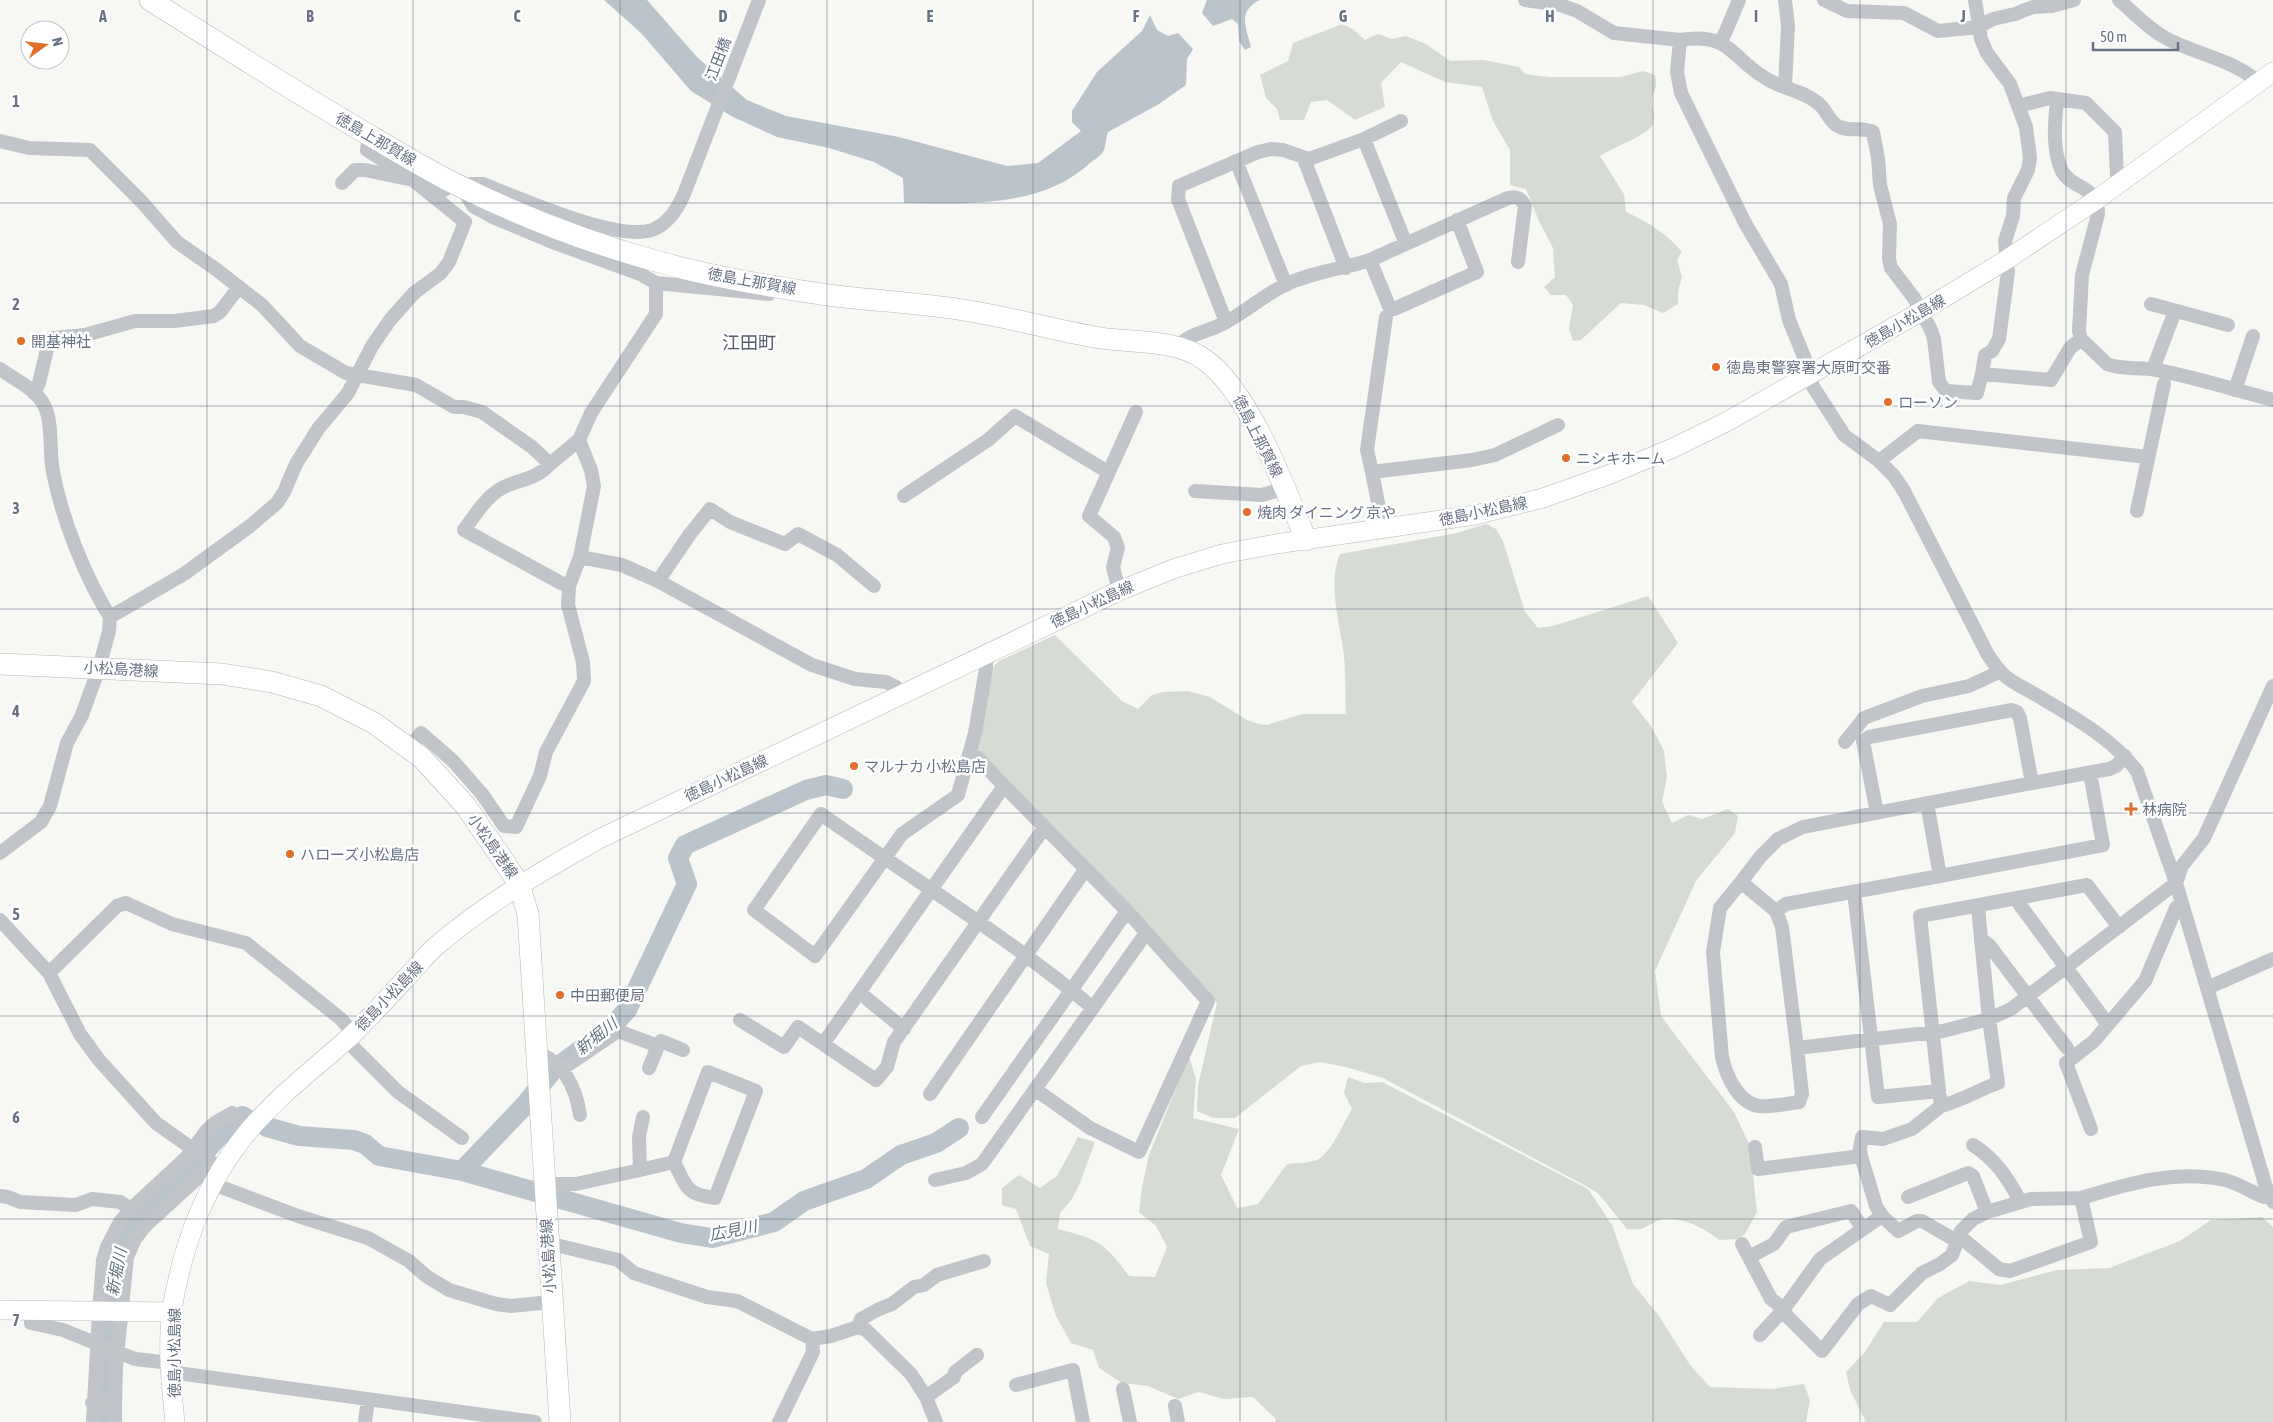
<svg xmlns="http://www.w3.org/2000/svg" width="2273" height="1422" font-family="'Asap Condensed','Noto Sans JP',sans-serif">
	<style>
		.green { fill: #d6dcd4 }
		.water { fill: #bbc4ca }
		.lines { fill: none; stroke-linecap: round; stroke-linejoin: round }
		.river { stroke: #bbc4ca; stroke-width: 20 }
		.secondary-casing { stroke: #b5b9bf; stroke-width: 20 }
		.primary-casing { stroke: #b4b7bc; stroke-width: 22 }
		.minor { stroke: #c1c4c8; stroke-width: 14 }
		.secondary { stroke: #fff; stroke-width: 19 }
		.primary { stroke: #fff; stroke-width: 21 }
		.grid { fill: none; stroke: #677385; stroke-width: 1; stroke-opacity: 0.55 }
		.poi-dot { fill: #e06f2c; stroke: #fff; stroke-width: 2 }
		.labels { text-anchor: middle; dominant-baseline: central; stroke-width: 5; stroke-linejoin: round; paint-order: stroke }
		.street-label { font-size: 15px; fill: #677385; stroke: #fff }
		.poi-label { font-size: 15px; fill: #677385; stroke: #fff; text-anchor: start }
		.water-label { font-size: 16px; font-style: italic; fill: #637481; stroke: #fff }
		.quarter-label { font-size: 18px; fill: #555e6a; stroke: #fff }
		.grid-label { font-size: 16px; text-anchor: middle; font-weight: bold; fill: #677385; stroke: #fff; stroke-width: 5; stroke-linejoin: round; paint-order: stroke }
	</style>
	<rect width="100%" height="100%" fill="#f7f7f4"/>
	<path class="green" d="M 1342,24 L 1353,29 L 1365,40 L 1378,34 L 1392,39 L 1406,36 L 1426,44 L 1450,61 L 1484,60 L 1519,67 L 1525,74 L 1549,77 L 1621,77 L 1643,71 L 1655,75 C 1658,90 1653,89 1652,101 C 1652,108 1655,115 1654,121 C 1652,135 1612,147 1600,156 L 1624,194 L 1626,212 C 1647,222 1667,233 1682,252 L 1677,260 L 1682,277 L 1678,291 L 1678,304 L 1663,313 L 1644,305 L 1621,303 L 1581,340 L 1573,341 L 1569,329 L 1573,305 L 1566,295 L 1551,295 L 1544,287 L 1555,277 L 1553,248 L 1539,221 L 1526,189 L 1510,185 L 1510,150 L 1493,121 L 1482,87 L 1445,82 L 1401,62 L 1381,83 L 1385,107 L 1355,120 L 1327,100 L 1311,102 L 1304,120 L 1280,120 L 1277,109 L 1266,98 L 1260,75 L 1288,61 L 1293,43 Z
		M 1486,524 L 1496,529 L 1503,541 L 1525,612 L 1538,628 L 1553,626 L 1648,596 L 1678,643 L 1632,702 L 1651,726 L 1664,751 L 1667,777 L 1662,802 L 1672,823 L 1688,815 L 1702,819 L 1728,809 L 1738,816 L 1735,833 L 1696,881 L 1655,971 L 1661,1016 L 1734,1112 L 1750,1146 L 1757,1212 L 1745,1234 L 1737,1239 L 1719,1240 C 1704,1228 1675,1212 1655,1222 C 1640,1229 1645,1230 1627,1229 L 1598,1193 L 1588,1187 L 1383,1078 L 1346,1067 L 1320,1062 L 1301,1066 L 1235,1118 L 1213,1118 L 1197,1111 L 1198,1085 L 1217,1003 L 1177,956 L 977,750 L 994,666 L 999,661 L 1055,635 L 1122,701 L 1138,709 L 1152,695 L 1163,692 L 1188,691 L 1210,697 L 1247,720 L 1259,724 L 1267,725 L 1302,714 L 1346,714 C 1345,695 1346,675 1344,656 C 1340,624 1327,584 1340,554 L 1457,533 Z
		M 1189,1056 L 1196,1079 L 1193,1118 L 1239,1129 L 1221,1175 L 1237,1208 L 1258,1204 L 1287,1164 C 1296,1163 1312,1163 1319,1159 C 1334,1148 1342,1125 1352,1109 L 1344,1093 L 1348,1077 L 1365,1083 L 1382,1082 L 1588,1189 L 1612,1225 L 1633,1284 L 1659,1316 L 1690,1365 L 1710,1387 L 1772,1389 L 1804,1384 L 1810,1400 L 1806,1422 L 1275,1422 L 1276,1419 L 1253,1397 L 1224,1399 L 1199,1392 L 1178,1399 L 1148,1386 L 1122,1383 L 1099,1368 L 1093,1350 L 1071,1343 L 1056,1316 L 1046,1283 L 1049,1254 L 1030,1246 L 1016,1209 L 1002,1205 L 1002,1188 L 1019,1175 L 1040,1188 L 1057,1176 L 1078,1137 L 1095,1142 L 1080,1183 L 1072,1199 L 1060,1213 L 1058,1229 C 1098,1239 1105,1243 1129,1276 L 1155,1277 L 1167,1247 L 1156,1226 L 1139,1212 L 1142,1187 L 1149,1155 Z
		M 2262,1217 L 2273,1227 L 2273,1422 L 1866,1422 L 1850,1390 L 1846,1372 L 1865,1352 L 1884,1322 L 1917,1322 L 1938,1298 L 1969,1281 L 2000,1285 L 2057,1270 L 2109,1268 L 2180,1241 L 2211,1220 Z"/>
	<path class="water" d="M 604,0 L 647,0 L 697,57 L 747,100 L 786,116 L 899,137 L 1007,166 L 1038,163 L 1081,131 L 1072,122 L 1072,111 L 1097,72 L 1142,31 L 1150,15 L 1157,30 L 1168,36 L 1178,33 L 1193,49 L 1187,59 L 1186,85 L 1159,104 L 1108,132 C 1106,137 1106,145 1104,150 C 1102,155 1094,160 1090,163 C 1042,208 966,204 904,203 L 903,178 L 874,162 L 829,148 L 777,137 L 733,117 L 691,91 L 641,33 Z
		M 1207,0 L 1260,0 C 1237,11 1246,27 1251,47 L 1245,50 L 1239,41 L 1238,24 L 1232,19 L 1213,26 L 1202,13 Z"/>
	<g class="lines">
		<path class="river" d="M 267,1127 L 299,1136 L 354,1140 L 365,1144 L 379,1156 L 462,1171 L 681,1233 L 712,1238 L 774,1222 L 804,1201 L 866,1179 L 901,1155 L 936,1143 L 959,1128
			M 462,1171 L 524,1106 L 552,1071 L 611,1027 L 627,1010 L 687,884 L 678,858 L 685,845 L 806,790 L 826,785 L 843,789
			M 103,1422 C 104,1384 105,1267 123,1238 C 139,1213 165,1193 186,1172 C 205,1153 220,1132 242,1116 L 246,1118"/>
		<g class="secondary-casing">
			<path id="secondary" d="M 0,1310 L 172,1312
				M 175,1422 C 171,1385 167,1347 172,1310 C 182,1245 207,1179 251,1128 C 281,1093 319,1065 353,1034 C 371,1016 389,997 406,978 C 416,968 425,956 435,947 C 486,903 542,871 599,839 L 1119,591 L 1173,569 L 1222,554 L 1276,544 L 1475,515 L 1543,498 L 1608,475 L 1673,448 L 1728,421 L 1922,311 L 2006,260 L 2096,200 L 2273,72"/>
		</g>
		<g class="primary-casing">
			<path id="primary" d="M 150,0 C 224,47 298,94 374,138 C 405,156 435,175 468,190 C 530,220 596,245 663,263 C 717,278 773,287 828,295 C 875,301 922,303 969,311 C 1013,318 1057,331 1101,338 C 1135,343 1176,339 1205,360 C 1249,391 1286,490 1306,540
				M 0,664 L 222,674 L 272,682 L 321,696 L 374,723 L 422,758 L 465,805 L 501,857 L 519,884 L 528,914 L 560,1422"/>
		</g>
		<path class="minor" d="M 759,0 L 684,194 C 678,208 668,224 652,230 C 617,242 519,198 483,184 L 471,184 L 467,190 L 467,196 L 473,206 L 495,218 L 555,243 L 640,274 L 656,283 L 769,294
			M 1525,0 L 1560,5 L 1577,11 L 1614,33 L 1680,40 L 1677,72 L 1681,93 L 1745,223 L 1781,284 L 1789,320 L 1811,374
			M 1824,0 L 1847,11 L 1904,13 L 1938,31 L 1978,27 L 1993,19 L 2015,14 L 2033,7 L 2052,6 L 2074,0
			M 1975,0 L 1981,39 L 1987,53 L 2010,84 L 2026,127 L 2030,158 L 2028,170 L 2014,198 L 2013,216 L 2005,241 L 2008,272 L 1999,339 L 1992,351 L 1985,355 L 1982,374 L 2051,380 L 2070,348 L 2081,339
			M 2119,0 C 2133,12 2148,28 2164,37 C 2193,54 2234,59 2259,83
			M 1680,40 C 1732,32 1730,58 1767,79 C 1783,89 1805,91 1819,104 C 1826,110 1829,120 1836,125 C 1848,133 1862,126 1873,132 L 1878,158 L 1880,185 L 1890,224 L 1889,259 L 1891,268 L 1914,298 L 1931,330 L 1934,339 L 1939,382 L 1946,391 L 1977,393 L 1982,374
			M 1720,42 L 1726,31 L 1739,0
			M 1785,86 L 1788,26 L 1785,0
			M 2057,99 L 2086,103 L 2115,132 L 2117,176 L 2120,182
			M 2018,106 L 2050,98 L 2057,99 C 2055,122 2052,147 2061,169 C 2070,190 2099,184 2098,214 L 2082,275 L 2079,331 L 2081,339 L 2107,364 C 2122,370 2140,367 2156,370 C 2196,377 2234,390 2273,400
			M 1401,121 L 1364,139 L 1406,244
			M 369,136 L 367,150 L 413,180 L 444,190 L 452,182
			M 0,141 L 29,148 L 90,150 L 141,201 L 177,242 L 217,270 L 262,305 L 300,346 L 346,373 L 416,385 L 454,407 L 464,407 L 482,412 L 532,447 L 550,464 L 579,440
			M 1304,159 L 1346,268
			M 1236,161 L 1286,285
			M 1370,260 L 1508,198 C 1517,196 1521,198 1525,206 L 1518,262
			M 2151,304 L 2228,325
			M 1226,322 C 1247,311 1264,295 1285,285 C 1312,272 1342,269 1370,260 L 1389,306 L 1394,309 L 1477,272 L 1457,220
			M 1178,347 C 1190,332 1210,332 1226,322 L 1178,199 L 1179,186 L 1258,152 L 1271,149 L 1283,150 L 1309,159 L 1364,139
			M 0,369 C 14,379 36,389 44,405 C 53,422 49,452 53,472 C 62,519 85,577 110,617
			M 2153,369 L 2175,311
			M 1807,377 L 1844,435 L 1879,461 L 1894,476 L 1904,491 L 1988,655 C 2007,684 2016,682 2043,699 C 2077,719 2112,739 2137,771 L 2176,883 L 2266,1187 L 2273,1202
			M 2235,390 L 2253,336
			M 34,393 L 39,383 L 49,341 L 52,338 L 85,335 L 135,321 L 174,321 L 214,316 L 220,312 L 239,287
			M 1879,461 L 1918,431 L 2148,457
			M 550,464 C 537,479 521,479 504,487 C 486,496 476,514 464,530 L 561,583 L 569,586
			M 1372,472 L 1367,450 L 1386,317
			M 1195,491 L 1262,495 L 1285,488
			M 904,496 L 988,440 L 1015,416 L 1108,472
			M 2137,511 L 2164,384
			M 1383,528 L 1372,472 L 1472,460 L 1495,455 L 1558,425
			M 580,557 L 622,565 L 658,581 L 812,665 L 855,679 L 886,682 L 896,687 L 903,695
			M 658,581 L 690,534 L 710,509 L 730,522 L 785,544 L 798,534 L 837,555 L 874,586
			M 1119,591 L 1113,567 L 1118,548 L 1114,537 L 1089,516 L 1136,412
			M 986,654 L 986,669 L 975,733 L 958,795 L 902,834 L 815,956 L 754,910 L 821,814 C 911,878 1008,937 1093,1008
			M 1845,742 L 1864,718 L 1922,696 L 1969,686 L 1999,672
			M 410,748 L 421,733 L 453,761 L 482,794 L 504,826 L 516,827 L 540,776 L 546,752 L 584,681 L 583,662 L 568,605 L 569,586 L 580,557 L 594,486 L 591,470 L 579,440 L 591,413 L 656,314 L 656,283
			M 1927,803 L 1940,876 L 2103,845 L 2090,773
			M 1877,813 L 1863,741 L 1869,737 L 2012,710 L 2017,712 L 2020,718 L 2032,783 L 2109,769 L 2116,766 L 2125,756
			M 0,853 L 41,822 L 50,806 L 67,743 L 82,715 L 99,668 L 109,631 L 110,617 L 184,574 L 250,526 L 277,503 L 284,492 L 296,464 L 318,429 L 348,393 L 372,346 L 390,320 L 414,293 L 441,273 L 449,262 L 465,222 L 413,180 L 365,170 L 355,170 L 342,183
			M 1741,882 L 1720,908 L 1713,952 L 1722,1057 C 1726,1075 1738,1103 1759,1106 C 1772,1107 1786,1104 1799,1102 L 1802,1094 L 1797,1048 L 1943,1031 L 1989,1019 L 1998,1083 C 1978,1090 1961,1101 1941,1106
			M 1854,892 L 1878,1097 L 1939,1091 L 1920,916 L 2017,898
			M 1978,906 L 1981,939 L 1989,945 L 2067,1048
			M 1776,911 L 1741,882 L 1761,856 L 1778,839 L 1803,827 L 2032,783
			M 0,920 L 49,973 L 80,1034 L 99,1060 L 156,1123 L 221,1169
			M 1981,939 L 1989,1019 L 2011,1009 L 2176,883 L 2182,866 L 2204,838 L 2273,686
			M 49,973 L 117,906 L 126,903 L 172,924 L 246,943 L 341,1019 L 353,1033
			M 2207,988 L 2273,959
			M 860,993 L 904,1029
			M 2104,1019 L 2020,905 L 2017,898 L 2087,885 L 2119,927
			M 740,1020 L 784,1047 L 798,1027 L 876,1080 L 887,1067 L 894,1042 L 1044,828
			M 346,1040 L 398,1092 L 462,1138
			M 823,1044 L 1004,786 L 978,758 L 969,754
			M 1797,1048 L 1782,927 L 1776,911 L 1786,904 L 1940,876
			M 537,1053 C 564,1062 576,1088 580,1115
			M 649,1068 L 658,1046
			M 562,1069 L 618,1031 L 658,1046 L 661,1041 L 683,1050
			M 1036,1090 L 1090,1128 L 1139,1152 L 1208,1001 L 1127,911
			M 930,1094 L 1085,870
			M 982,1117 L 1127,911 L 1004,786
			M 2091,1129 L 2066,1063 L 2094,1041 L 2145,981 L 2176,908 L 2182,903
			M 1973,1145 C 1995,1159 2008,1178 2020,1201
			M 1861,1156 L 1860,1148 L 1862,1137 L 1883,1139 L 1912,1129 L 1941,1106 L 1940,1097
			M 640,1170 L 674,1162 L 708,1072 L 756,1091 L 715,1198 C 685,1194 687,1187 674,1162
			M 935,1180 L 966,1173 L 982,1164 L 1146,933
			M 213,1184 L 298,1216 L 368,1238 L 409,1261 L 426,1276 L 449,1290 L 496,1304 L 511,1306 L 551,1302
			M 544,1184 L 576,1184 L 640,1170 L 639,1137 L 643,1117
			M 0,1196 L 8,1197 L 20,1202 L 76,1205 L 92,1199 L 120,1202 L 131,1209
			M 1908,1197 L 1968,1173 L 1973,1176 L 1987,1212
			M 1882,1216 L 1898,1231 L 1917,1221 L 1922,1221 L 1957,1241
			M 1959,1236 L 1999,1269 L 2010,1271 L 2091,1242 L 2081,1198 C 2128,1184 2175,1169 2225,1180 C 2238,1183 2251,1192 2264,1197 L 2270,1196
			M 1742,1244 L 1771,1299 L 1784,1309 L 1786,1315 L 1822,1351 L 1858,1304 L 1871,1296 L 1890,1305 L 1922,1273 L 1940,1264 L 1952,1255 L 1961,1231 L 1973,1219 L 1987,1212 L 2031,1199 L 2081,1198
			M 547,1245 L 560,1246 L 618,1260 L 634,1273 L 707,1297 L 737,1301 L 812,1339 L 831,1336 L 858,1327 L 866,1330 L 911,1374 L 926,1397 L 936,1422
			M 1749,1257 L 1774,1244 L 1786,1227 L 1851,1211 L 1863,1229 L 1882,1216 L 1876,1206 L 1861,1156 L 1758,1169 L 1755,1147
			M 31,1310 L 31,1323 L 63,1330 L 135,1359 L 171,1363
			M 858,1327 L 861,1319 L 879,1309 L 892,1304 L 914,1287 L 924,1285 L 937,1275 L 984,1261
			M 1760,1335 L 1784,1309 L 1820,1259 L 1863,1229
			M 170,1372 L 535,1422
			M 1016,1385 L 1073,1370 L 1083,1422
			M 1123,1389 L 1130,1422
			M 926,1397 L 954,1377 L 955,1372 L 977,1355
			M 92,1403 L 115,1406 L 115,1422
			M 115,1406 L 116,1366 L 127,1257 L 135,1239 L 147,1224 L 213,1164
			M 1175,1406 L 1178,1422
			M 93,1422 L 99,1312 L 103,1260 L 107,1247 L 120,1222 L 131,1209 L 187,1157 L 207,1130 L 216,1122 L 232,1113 L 249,1130
			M 365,1422 L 368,1400
			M 779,1422 L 813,1352 L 812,1339"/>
		<use href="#secondary" class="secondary"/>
		<use href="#primary" class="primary"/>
	</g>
	<path class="grid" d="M 207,0 L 207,1422M 413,0 L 413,1422M 620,0 L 620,1422M 827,0 L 827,1422M 1033,0 L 1033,1422M 1240,0 L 1240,1422M 1446,0 L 1446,1422M 1653,0 L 1653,1422M 1860,0 L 1860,1422M 2066,0 L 2066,1422M 0,203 L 2273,203M 0,406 L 2273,406M 0,609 L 2273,609M 0,813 L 2273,813M 0,1016 L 2273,1016M 0,1219 L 2273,1219"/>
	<g class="poi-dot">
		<circle cx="21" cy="341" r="5"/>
		<circle cx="1716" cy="367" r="5"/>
		<circle cx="1888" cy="402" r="5"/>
		<circle cx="1566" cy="458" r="5"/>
		<circle cx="1247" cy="512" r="5"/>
		<circle cx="854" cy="766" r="5"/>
		<path d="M2128.5 801.5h5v5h5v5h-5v5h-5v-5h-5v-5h5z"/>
		<circle cx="290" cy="854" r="5"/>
		<circle cx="560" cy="995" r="5"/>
	</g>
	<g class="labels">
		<g class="street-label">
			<text transform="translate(718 59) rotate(-69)">江田橋</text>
			<text transform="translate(376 139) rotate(30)">徳島上那賀線</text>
			<text transform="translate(752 281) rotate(10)">徳島上那賀線</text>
			<text transform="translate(1905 321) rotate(-30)">徳島小松島線</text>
			<text transform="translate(1258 436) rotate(63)">徳島上那賀線</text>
			<text transform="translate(1483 511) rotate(-12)">徳島小松島線</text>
			<text transform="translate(1092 604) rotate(-25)">徳島小松島線</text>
			<text transform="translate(121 669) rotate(3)">小松島港線</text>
			<text transform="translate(726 778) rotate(-25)">徳島小松島線</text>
			<text transform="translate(493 846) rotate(55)">小松島港線</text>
			<text transform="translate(389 996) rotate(-46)">徳島小松島線</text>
			<text transform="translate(548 1256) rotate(-93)">小松島港線</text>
			<text transform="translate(174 1353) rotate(-90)">徳島小松島線</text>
		</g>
		<g class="poi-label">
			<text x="31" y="341">開基神社</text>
			<text x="1726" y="367">徳島東警察署大原町交番</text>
			<text x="1898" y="402">ローソン</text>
			<text x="1576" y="458">ニシキホーム</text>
			<text x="1257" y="512">焼肉 ダイニング 京や</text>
			<text x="864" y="766">マルナカ 小松島店</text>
			<text x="2142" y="809">林病院</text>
			<text x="300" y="854">ハローズ小松島店</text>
			<text x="570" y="995">中田郵便局</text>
		</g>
		<g class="water-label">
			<text transform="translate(596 1036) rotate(-39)">新堀川</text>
			<text transform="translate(733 1230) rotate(-11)">広見川</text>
			<text transform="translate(116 1272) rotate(-79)">新堀川</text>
		</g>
		<g class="quarter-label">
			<text x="749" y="342">江田町</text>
		</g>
	</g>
	<g class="grid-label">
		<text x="103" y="22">A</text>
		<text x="310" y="22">B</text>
		<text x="517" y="22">C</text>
		<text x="723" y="22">D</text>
		<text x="930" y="22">E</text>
		<text x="1136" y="22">F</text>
		<text x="1343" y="22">G</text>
		<text x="1550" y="22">H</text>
		<text x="1756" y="22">I</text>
		<text x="1963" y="22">J</text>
		<text x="16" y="107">1</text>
		<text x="16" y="310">2</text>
		<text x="16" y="514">3</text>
		<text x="16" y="717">4</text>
		<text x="16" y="920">5</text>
		<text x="16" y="1123">6</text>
		<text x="16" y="1326">7</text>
	</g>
	<g transform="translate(45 45) rotate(75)"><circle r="24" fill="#ffffff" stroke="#c2c7ce"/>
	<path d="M0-4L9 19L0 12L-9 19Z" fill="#e06f2c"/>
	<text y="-8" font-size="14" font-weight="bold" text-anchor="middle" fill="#677385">N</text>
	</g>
	<path d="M2093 42v8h85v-8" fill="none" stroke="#677385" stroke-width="2.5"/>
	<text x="2100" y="42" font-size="15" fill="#677385" stroke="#ffffff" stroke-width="4" paint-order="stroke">50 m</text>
</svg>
